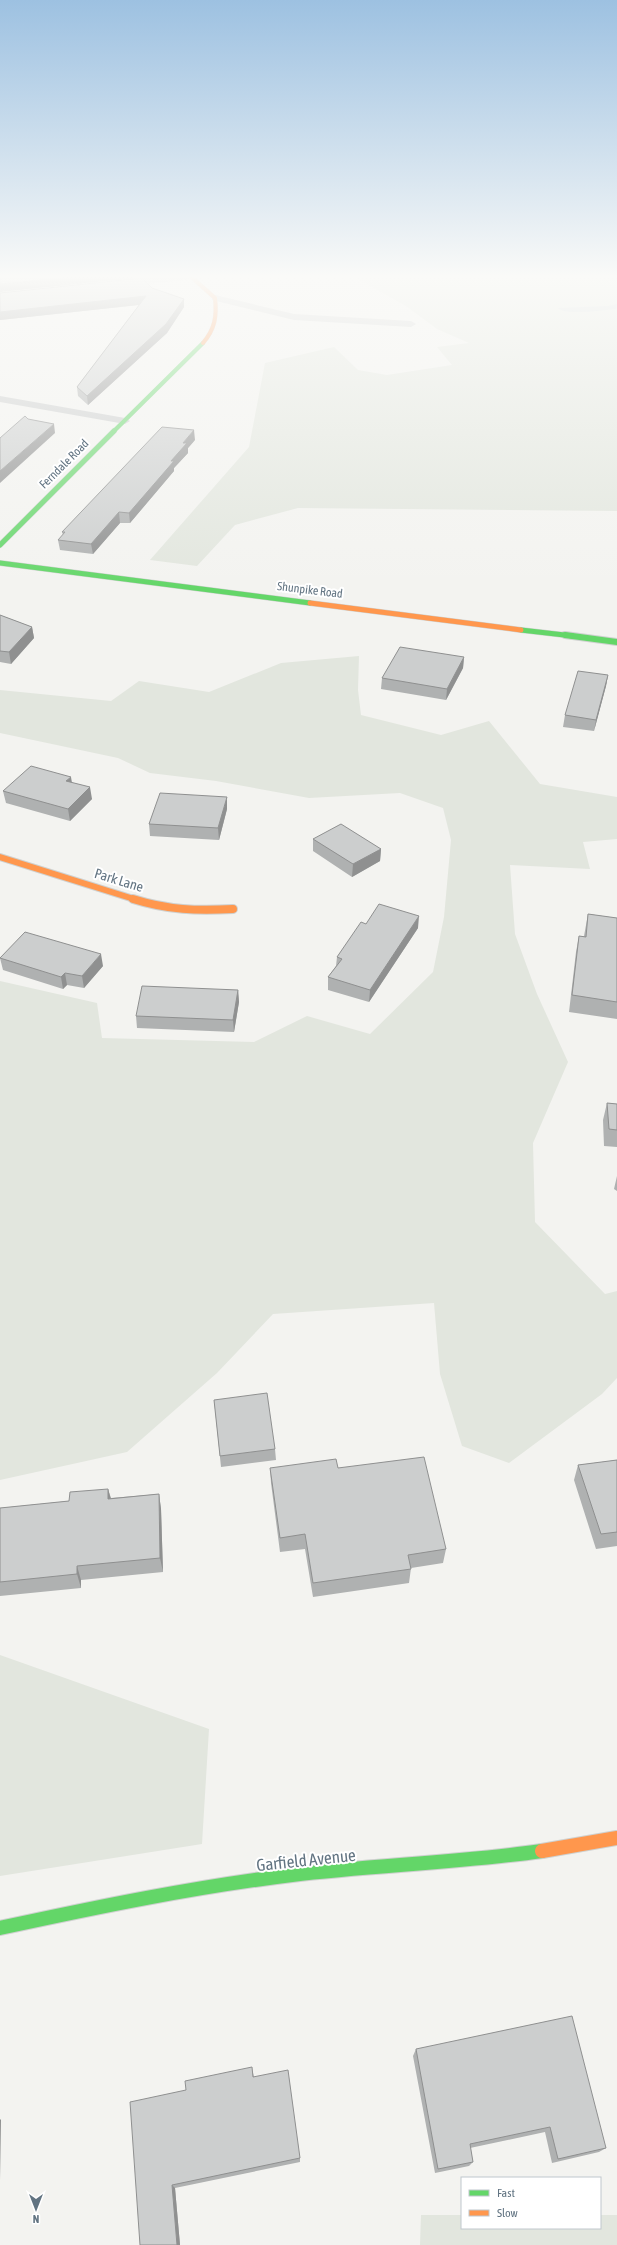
<svg xmlns="http://www.w3.org/2000/svg" width="617" height="2245" font-family="'Asap Condensed',sans-serif">
	<style>
		.green { fill: #e2e6de }
		.water { fill: #ccd4d7 }
		.lines { fill: none; stroke-linecap: round; stroke-linejoin: round }
		.fast-far3-casing { stroke: #cfd1d0; stroke-width: 4.5 }
		.fast-far2-casing { stroke: #cfd1d0; stroke-width: 6 }
		.fast-far1-casing { stroke: #cfd1d0; stroke-width: 8 }
		.fast-casing { stroke: #cfd1d0; stroke-width: 16 }
		.slow-far4-casing { stroke: #cfd1d0; stroke-width: 4.5 }
		.slow-far3-casing { stroke: #cfd1d0; stroke-width: 6 }
		.slow-far2-casing { stroke: #cfd1d0; stroke-width: 8 }
		.slow-far1-casing { stroke: #cfd1d0; stroke-width: 10 }
		.slow-casing { stroke: #cfd1d0; stroke-width: 16 }
		.street { fill: #cacccc; fill-rule: evenodd }
		.fast-far3 { stroke: #63d668; stroke-width: 4 }
		.fast-far2 { stroke: #63d668; stroke-width: 5 }
		.fast-far1 { stroke: #63d668; stroke-width: 6 }
		.fast { stroke: #63d668; stroke-width: 14 }
		.slow-far4 { stroke: #ff974d; stroke-width: 4 }
		.slow-far3 { stroke: #ff974d; stroke-width: 5 }
		.slow-far2 { stroke: #ff974d; stroke-width: 6 }
		.slow-far1 { stroke: #ff974d; stroke-width: 8 }
		.slow { stroke: #ff974d; stroke-width: 14 }
		.wall { fill: #afb1b1 }
		.shaded-wall { fill: #8f9090 }
		.building { fill: #cccece; stroke: #8f9090 }
		.labels { text-anchor: middle; dominant-baseline: central; stroke-width: 4; stroke-linejoin: round; paint-order: stroke }
		.far-street-label { font-size: 12px; fill: #627482; stroke: #fff }
		.street-label { font-size: 14px; fill: #627482; stroke: #fff }
		.near-street-label { font-size: 17px; fill: #627482; stroke: #fff }
	</style>
	<rect width="100%" height="100%" fill="#f3f3f0"/>
	<path class="green" d="M 349,274 L 617,274 L 617,511 L 298,508 L 235,525 L 197,566 L 150,560 L 249,447 L 265,363 L 334,347 L 358,370 L 387,375 L 452,365 L 437,347 L 469,343 L 437,329 L 406,306 Z
		M 359,656 L 358,690 L 361,715 L 441,735 L 489,721 L 540,784 L 617,797 L 617,839 L 583,842 L 590,869 L 510,865 L 515,934 L 537,994 L 568,1062 L 533,1143 L 535,1222 L 605,1294 L 617,1291 L 617,1378 L 602,1394 L 509,1463 L 462,1446 L 440,1374 L 434,1303 L 273,1314 L 217,1373 L 127,1452 L 0,1480 L 0,981 L 97,1003 L 102,1038 L 254,1042 L 307,1016 L 370,1034 L 433,972 L 444,917 L 451,840 L 443,808 L 400,793 L 309,798 L 216,781 L 150,773 L 118,758 L 0,733 L 0,690 L 111,701 L 139,681 L 209,692 L 281,663 Z
		M 0,1655 L 209,1729 L 202,1844 L 0,1876 Z
		M 421,2215 L 462,2215 L 462,2228 L 600,2228 L 600,2215 L 617,2215 L 617,2245 L 420,2245 Z"/>
	<path class="water" d="M 617,304 L 616,309 C 604,310 565,316 558,308 L 608,306 Z"/>
	<g class="lines">
		<g class="fast-far3-casing">
			<path id="fast-far3" d="M 113,432 L 203,343"/>
		</g>
		<g class="fast-far2-casing">
			<path id="fast-far2" d="M 0,545 L 114,431
				M 0,563 L 310,603
				M 521,630 L 573,636"/>
		</g>
		<g class="fast-far1-casing">
			<path id="fast-far1" d="M 565,635 L 617,642"/>
		</g>
		<g class="fast-casing">
			<path id="fast" d="M 0,1928 C 97,1907 194,1887 292,1875 C 375,1865 459,1863 542,1851"/>
		</g>
		<g class="slow-far4-casing">
			<path id="slow-far4" d="M 188,274 L 215,298 C 217,316 215,329 203,343"/>
		</g>
		<g class="slow-far3-casing">
			<path id="slow-far3" d="M 310,603 L 521,630"/>
		</g>
		<g class="slow-far2-casing">
			<path id="slow-far2" d="M 0,857 L 137,900"/>
		</g>
		<g class="slow-far1-casing">
			<path id="slow-far1" d="M 133,899 C 168,910 197,911 233,909"/>
		</g>
		<g class="slow-casing">
			<path id="slow" d="M 542,1851 L 617,1838"/>
		</g>
		<path class="street" d="M 191,274 L 195,277 L 194,279 L 117,287 L 113,284 L 117,281 Z
			M 215,295 L 294,314 L 411,321 L 416,324 L 411,327 L 294,320 L 212,300 L 212,296 Z
			M 0,396 L 125,418 L 130,421 L 125,424 L 0,402 Z"/>
		<use href="#fast-far3" class="fast-far3"/>
		<use href="#fast-far2" class="fast-far2"/>
		<use href="#fast-far1" class="fast-far1"/>
		<use href="#fast" class="fast"/>
		<use href="#slow-far4" class="slow-far4"/>
		<use href="#slow-far3" class="slow-far3"/>
		<use href="#slow-far2" class="slow-far2"/>
		<use href="#slow-far1" class="slow-far1"/>
		<use href="#slow" class="slow"/>
	</g>
	<path class="wall" d="M 152,288 L 184,307 L 167,333 L 88,405 L 78,396 L 77,387 L 139,305 L 0,320 L 0,293 Z
		M 195,440 L 188,448 L 188,453 L 174,468 L 174,471 L 130,523 L 120,523 L 93,554 L 60,550 L 58,540 L 63,535 L 62,532 Z
		M 0,615 L 32,627 L 34,638 L 11,664 L 0,662 Z
		M 464,657 L 463,668 L 446,700 L 381,689 L 382,678 Z
		M 608,675 L 606,686 L 594,731 L 563,727 L 565,715 Z
		M 72,782 L 92,799 L 70,821 L 6,803 L 3,791 Z
		M 227,809 L 219,840 L 150,836 L 149,824 Z
		M 313,839 L 381,849 L 380,861 L 352,877 L 313,851 Z
		M 588,914 L 617,918 L 617,1019 L 569,1012 L 576,952 L 579,936 L 584,936 Z
		M 366,924 L 418,928 L 369,1002 L 328,990 L 328,977 L 336,966 L 337,957 Z
		M 0,958 L 103,966 L 84,988 L 67,985 L 63,989 L 3,970 Z
		M 238,990 L 239,1002 L 234,1032 L 137,1028 L 136,1016 Z
		M 607,1103 L 617,1104 L 617,1147 L 604,1146 L 603,1120 Z
		M 617,1176 L 617,1191 L 614,1189 Z
		M 214,1400 L 275,1449 L 276,1460 L 221,1467 Z
		M 617,1460 L 617,1546 L 596,1549 L 574,1480 L 578,1465 Z
		M 270,1468 L 338,1468 L 446,1549 L 443,1563 L 411,1568 L 409,1583 L 313,1597 L 305,1549 L 280,1552 L 271,1483 Z
		M 108,1489 L 111,1498 L 159,1494 L 161,1509 L 163,1572 L 81,1580 L 81,1588 L 0,1596 L 0,1508 L 69,1501 Z
		M 416,2049 L 606,2148 L 599,2152 L 552,2163 L 545,2132 L 470,2148 L 473,2162 L 469,2166 L 435,2173 L 413,2056 Z
		M 253,2073 L 254,2077 L 300,2158 L 300,2162 L 175,2188 L 180,2245 L 140,2245 L 186,2090 Z"/>
	<path class="shaded-wall" d="M 101,274 L 135,274 L 135,278 L 0,292 L 0,284 Z
		M 146,296 L 147,304 L 0,320 L 0,312 Z
		M 184,299 L 184,307 L 167,333 L 88,405 L 87,396 Z
		M 54,424 L 55,433 L 0,483 L 0,471 Z
		M 194,430 L 195,440 L 188,448 L 188,453 L 174,468 L 174,471 L 130,523 L 129,513 L 171,461 L 183,443 Z
		M 119,512 L 120,523 L 93,554 L 91,544 Z
		M 32,627 L 34,638 L 11,664 L 9,652 Z
		M 464,657 L 463,668 L 446,700 L 447,689 Z
		M 608,675 L 606,686 L 594,731 L 596,720 Z
		M 71,777 L 73,789 L 66,781 Z
		M 90,787 L 92,799 L 70,821 L 68,809 Z
		M 227,797 L 227,809 L 219,840 L 218,828 Z
		M 381,849 L 380,861 L 352,877 L 353,864 Z
		M 419,916 L 418,928 L 369,1002 L 370,990 Z
		M 101,954 L 103,966 L 84,988 L 82,976 Z
		M 65,973 L 67,985 L 63,989 L 61,977 Z
		M 238,990 L 239,1002 L 234,1032 L 233,1020 Z
		M 108,1489 L 112,1503 L 108,1499 Z
		M 159,1494 L 161,1509 L 163,1572 L 160,1558 Z
		M 77,1566 L 81,1580 L 81,1588 L 77,1574 Z
		M 0,2119 L 1,2120 L 0,2180 Z
		M 172,2185 L 175,2188 L 180,2245 L 177,2245 Z"/>
	<path class="building" d="M 0,274 L 101,274 L 0,284 Z
		M 142,278 L 152,288 L 184,299 L 166,324 L 87,396 L 77,387 L 146,296 L 0,312 L 0,293 Z
		M 25,416 L 28,419 L 54,424 L 0,471 L 0,438 Z
		M 162,427 L 194,430 L 183,443 L 187,443 L 171,461 L 174,461 L 129,513 L 119,512 L 91,544 L 58,540 L 65,532 L 62,532 Z
		M 0,615 L 32,627 L 9,652 L 0,651 Z
		M 400,647 L 464,657 L 447,689 L 382,678 Z
		M 578,671 L 608,675 L 596,720 L 565,715 Z
		M 31,766 L 71,777 L 66,781 L 90,787 L 68,809 L 3,791 Z
		M 160,793 L 227,797 L 218,828 L 149,824 Z
		M 341,824 L 381,849 L 353,864 L 313,839 Z
		M 379,904 L 419,916 L 370,990 L 328,977 L 342,959 L 337,957 L 361,922 L 366,924 Z
		M 588,914 L 617,918 L 617,1002 L 572,995 L 579,936 L 586,937 Z
		M 25,932 L 101,954 L 82,976 L 65,973 L 61,977 L 0,958 Z
		M 142,986 L 238,990 L 233,1020 L 136,1016 Z
		M 607,1103 L 617,1104 L 617,1130 L 609,1129 Z
		M 267,1393 L 275,1449 L 220,1456 L 214,1400 Z
		M 424,1457 L 446,1549 L 408,1555 L 411,1569 L 313,1583 L 305,1534 L 280,1538 L 270,1468 L 336,1459 L 338,1468 Z
		M 617,1460 L 617,1532 L 601,1534 L 578,1465 Z
		M 108,1489 L 108,1499 L 159,1494 L 160,1558 L 77,1566 L 77,1574 L 0,1582 L 0,1508 L 69,1501 L 70,1492 Z
		M 572,2016 L 606,2148 L 558,2159 L 550,2127 L 470,2144 L 473,2162 L 438,2169 L 416,2049 Z
		M 252,2067 L 253,2077 L 288,2070 L 300,2158 L 172,2185 L 177,2245 L 140,2245 L 130,2102 L 186,2090 L 185,2081 Z"/>
	<linearGradient id="sky" x2="0" y2="1"><stop stop-color="#9dc1e1"/><stop offset="0.47" stop-color="#fafaf8"/><stop offset="1" stop-color="#fafaf8" stop-opacity="0"/></linearGradient>
	<rect width="617" height="588" fill="url(#sky)"/>
	<g class="labels">
		<g class="far-street-label">
			<text transform="translate(64 464) rotate(-45)">Ferndale Road</text>
			<text transform="translate(310 590) rotate(7)">Shunpike Road</text>
		</g>
		<g class="street-label">
			<text transform="translate(119 880) rotate(17)">Park Lane</text>
		</g>
		<g class="near-street-label">
			<text transform="translate(306 1860) rotate(-6)">Garfield Avenue</text>
		</g>
	</g>
	<rect x="461" y="2177" width="140" height="52" fill="#ffffff" stroke="#c0c7cd"/>
	<rect x="469" y="2190" width="20" height="6" fill="#63d668" stroke="#c0c7cd"/>
	<text x="497" y="2197" font-size="12" fill="#627482">Fast</text>
	<rect x="469" y="2210" width="20" height="6" fill="#ff974d" stroke="#c0c7cd"/>
	<text x="497" y="2217" font-size="12" fill="#627482">Slow</text>
	<g transform="translate(36 2209) rotate(180)" stroke="#ffffff" stroke-width="3" paint-order="stroke">
	<path d="M0-3L7 15L0 10L-7 15Z" fill="#627482"/>
	<text y="-6" font-size="11" font-weight="bold" text-anchor="middle" fill="#627482">N</text>
	</g>
</svg>
